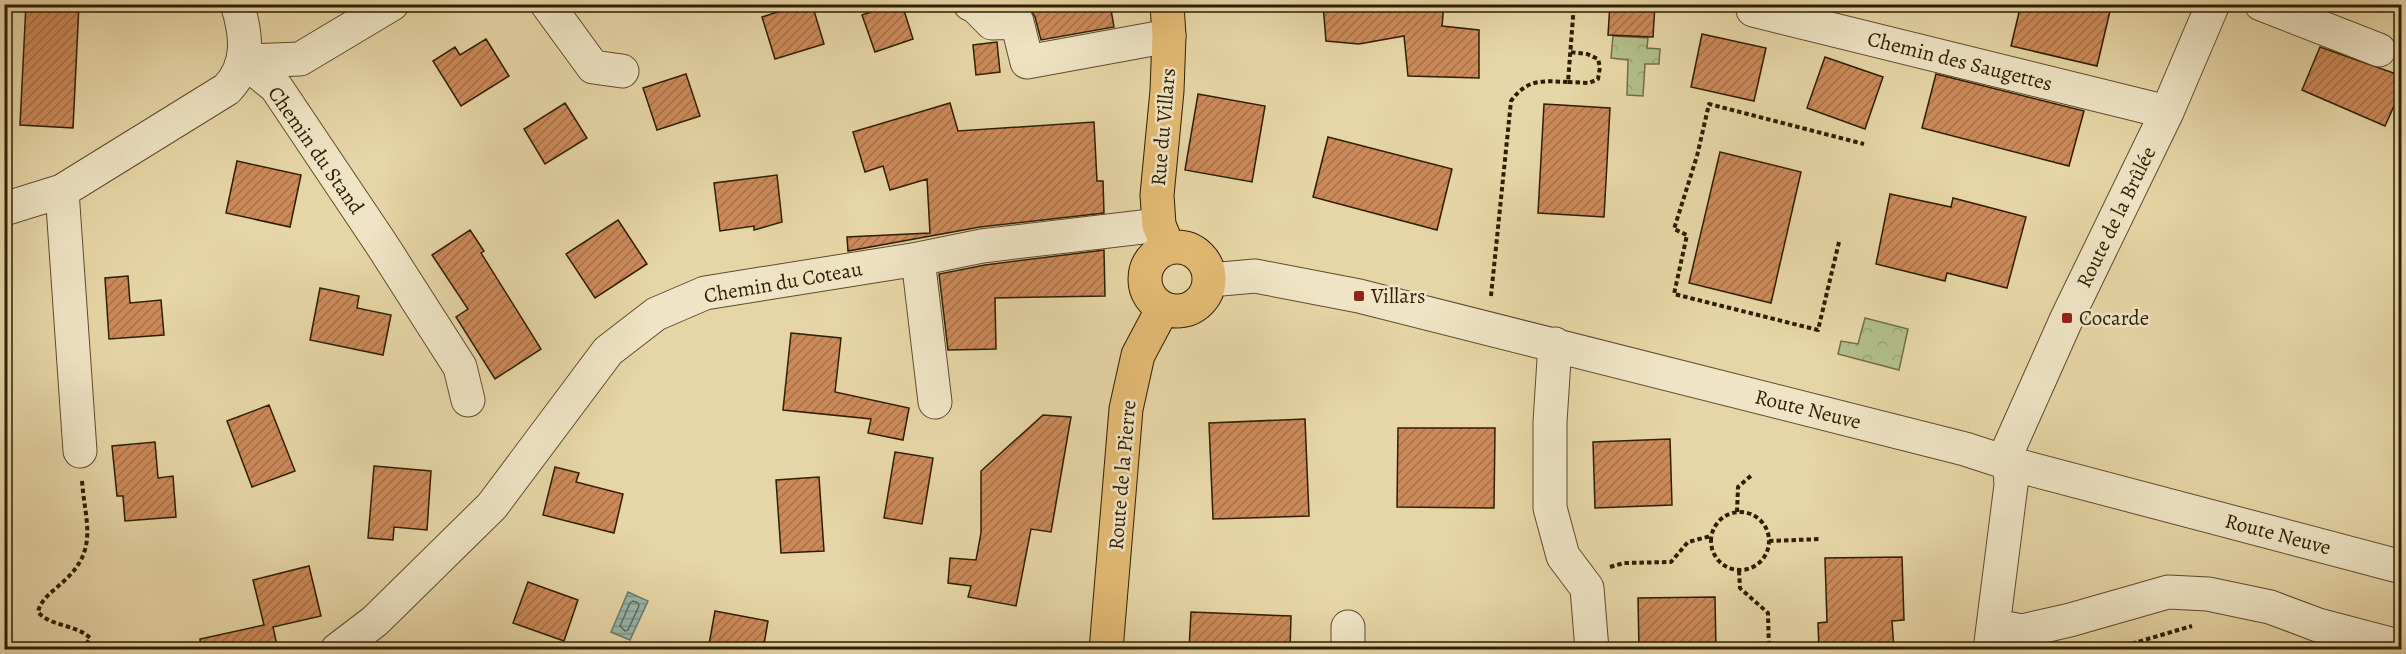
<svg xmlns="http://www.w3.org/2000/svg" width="2406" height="654" font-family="Alegreya,serif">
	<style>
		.park { fill: url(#park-crowns); stroke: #706e47; stroke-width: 1.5 }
		.water { fill: url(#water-rules); stroke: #6d7a6a; stroke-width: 1.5 }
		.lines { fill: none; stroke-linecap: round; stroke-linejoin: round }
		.shore { stroke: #636a5a; stroke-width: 1.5 }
		.building { fill: url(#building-hatch); stroke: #2f1e05; stroke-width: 1.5 }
		.minor-casing { stroke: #5d4c2d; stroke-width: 35 }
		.major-casing { stroke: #2f1e05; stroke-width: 35 }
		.path { stroke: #2f1e05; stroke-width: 4; stroke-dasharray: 4.5 3; stroke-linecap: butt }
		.minor { stroke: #efe4c5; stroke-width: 33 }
		.major { stroke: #e3ba73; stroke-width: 33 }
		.poi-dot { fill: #8f2418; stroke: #efe4c5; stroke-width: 2 }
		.labels { text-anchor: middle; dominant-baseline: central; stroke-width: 5; stroke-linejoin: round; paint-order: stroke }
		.street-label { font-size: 21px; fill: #2f1e05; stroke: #efe4c5 }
		.poi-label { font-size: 21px; fill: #2f1e05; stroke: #efe4c5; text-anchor: start }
	</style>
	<defs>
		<pattern id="park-crowns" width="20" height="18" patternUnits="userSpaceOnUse" patternTransform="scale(1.5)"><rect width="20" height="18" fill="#b2be89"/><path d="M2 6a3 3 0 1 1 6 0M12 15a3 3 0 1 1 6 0" fill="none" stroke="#99a375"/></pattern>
		<pattern id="water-rules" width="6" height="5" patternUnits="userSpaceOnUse" patternTransform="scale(1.5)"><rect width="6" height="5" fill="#97b7ae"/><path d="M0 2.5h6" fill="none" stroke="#7c948c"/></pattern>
		<pattern id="building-hatch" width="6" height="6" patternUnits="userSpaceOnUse" patternTransform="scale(1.5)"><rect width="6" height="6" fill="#cc8a5a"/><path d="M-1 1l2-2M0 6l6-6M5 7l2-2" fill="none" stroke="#a67048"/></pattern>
	</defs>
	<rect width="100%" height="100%" fill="#e6d5a6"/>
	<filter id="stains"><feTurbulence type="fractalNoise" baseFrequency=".00333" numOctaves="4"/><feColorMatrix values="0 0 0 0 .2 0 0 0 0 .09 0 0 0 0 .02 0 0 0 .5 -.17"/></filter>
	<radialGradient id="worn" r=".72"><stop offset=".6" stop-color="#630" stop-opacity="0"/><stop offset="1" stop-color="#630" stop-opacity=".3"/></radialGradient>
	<path class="park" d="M 1613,36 L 1648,38 L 1647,48 L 1660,49 L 1659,64 L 1645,64 L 1643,96 L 1627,95 L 1628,60 L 1611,58 Z
		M 1865,318 L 1908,329 L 1899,370 L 1838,354 L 1841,341 L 1858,344 Z"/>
	<path class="water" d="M 628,592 L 648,601 L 630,640 L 611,632 Z"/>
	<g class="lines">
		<path class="shore" d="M 633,601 L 638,603 L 639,606 L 628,630 L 625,631 L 620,626 L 630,603 Z"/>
	</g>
	<path class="building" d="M 26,4 L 79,4 L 73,128 L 20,125 Z
		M 802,4 L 812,4 L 824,44 L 775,59 L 762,17 Z
		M 893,4 L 902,4 L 913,39 L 875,52 L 862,15 Z
		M 1023,4 L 1110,4 L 1114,27 L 1041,40 L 1035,17 L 1031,10 Z
		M 1323,4 L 1444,4 L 1442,26 L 1479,30 L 1479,78 L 1408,76 L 1404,36 L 1359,44 L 1326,41 Z
		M 1610,4 L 1655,4 L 1653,37 L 1608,35 Z
		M 2021,4 L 2081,4 L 2110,11 L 2097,66 L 2011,46 Z
		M 1702,34 L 1766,48 L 1754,101 L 1691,87 Z
		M 486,39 L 509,76 L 461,106 L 433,61 L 455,47 L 460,55 Z
		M 997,42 L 1000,72 L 976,75 L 973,45 Z
		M 2320,47 L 2402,76 L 2402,88 L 2385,126 L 2302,90 Z
		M 1825,57 L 1883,77 L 1865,129 L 1807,108 Z
		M 686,74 L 700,116 L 657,130 L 643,88 Z
		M 1936,74 L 2084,111 L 2069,166 L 1922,128 Z
		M 1198,94 L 1265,106 L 1252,182 L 1185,170 Z
		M 565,103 L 587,138 L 545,164 L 524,129 Z
		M 950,103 L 958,131 L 1094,122 L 1097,181 L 1103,181 L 1104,213 L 980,227 L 848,251 L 847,237 L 930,233 L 927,179 L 890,190 L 883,166 L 865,172 L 853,132 Z
		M 1544,104 L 1610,108 L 1604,217 L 1538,213 Z
		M 1328,137 L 1452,169 L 1437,230 L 1313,197 Z
		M 1720,152 L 1801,172 L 1771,303 L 1689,283 Z
		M 237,161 L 301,175 L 290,227 L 226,213 Z
		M 777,175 L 782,222 L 754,230 L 754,226 L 720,231 L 714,183 Z
		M 1890,194 L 1951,207 L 1953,198 L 2026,217 L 2007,288 L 1947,273 L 1945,281 L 1876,264 Z
		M 618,220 L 647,264 L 595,298 L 566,254 Z
		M 470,230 L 484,251 L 481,253 L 541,349 L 495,379 L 456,317 L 468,309 L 432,255 Z
		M 1104,250 L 1105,296 L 995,298 L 996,349 L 948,350 L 939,274 L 985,265 Z
		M 128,276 L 130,303 L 161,300 L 164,335 L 109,339 L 105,278 Z
		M 320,288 L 359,296 L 357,308 L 391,315 L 383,355 L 310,340 Z
		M 791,333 L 841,338 L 835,392 L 909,408 L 903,440 L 868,433 L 871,419 L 783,410 Z
		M 269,405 L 295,471 L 252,487 L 227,421 Z
		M 1043,415 L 1071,417 L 1051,532 L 1031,529 L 1016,606 L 968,597 L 971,586 L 948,583 L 950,558 L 976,560 L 981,533 L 981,471 Z
		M 1305,419 L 1309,516 L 1213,519 L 1209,423 Z
		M 1398,428 L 1495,428 L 1494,508 L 1397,507 Z
		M 1670,439 L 1672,505 L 1595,508 L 1593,442 Z
		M 155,442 L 158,478 L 173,476 L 176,517 L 125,521 L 123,496 L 117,496 L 112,446 Z
		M 895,452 L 933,458 L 922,524 L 884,518 Z
		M 374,466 L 431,471 L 427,530 L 394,527 L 393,540 L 368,538 Z
		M 555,467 L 579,473 L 576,482 L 623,494 L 614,533 L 543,515 Z
		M 819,477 L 824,551 L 781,553 L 776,480 Z
		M 1902,557 L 1904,620 L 1892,621 L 1894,650 L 1819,650 L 1818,623 L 1827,622 L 1825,558 Z
		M 309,566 L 321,616 L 273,627 L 278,650 L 201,650 L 200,639 L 264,625 L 253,580 Z
		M 528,582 L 578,600 L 564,641 L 513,623 Z
		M 1715,597 L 1716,650 L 1639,650 L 1638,598 Z
		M 715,611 L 768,621 L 763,650 L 708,650 Z
		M 1191,612 L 1291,616 L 1290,650 L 1189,650 Z"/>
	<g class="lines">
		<g class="minor-casing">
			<path id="minor" d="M 547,4 L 593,67 L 622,71
				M 970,4 L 975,6 L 992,23 L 1017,22 L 1027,62 L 1169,36
				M 2261,4 L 2379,50
				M 1753,10 L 2167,112
				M 244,61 L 276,87 L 382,245 L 460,367 L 468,400
				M 244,61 L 300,59 L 392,4
				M 62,191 L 80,451
				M 4,209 L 62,191 L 227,89 C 250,65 247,35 237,4
				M 918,259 L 935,402
				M 1210,280 L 1255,276 L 1359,296 L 1965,449 L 2008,463 L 2402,567
				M 1555,344 L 1550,422 L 1550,508 L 1563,556 L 1587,588 L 1592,650
				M 1995,626 L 2022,631 L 2070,620 L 2168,592 L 2208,594 L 2270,607 L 2318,625 L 2402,647
				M 1348,627 L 1348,650
				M 337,650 L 375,621 L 492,506 L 608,351 L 656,314 L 705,293 L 918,259 L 982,246 L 1159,225
				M 1990,650 L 2011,485 L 2009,448 L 2067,318 L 2167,112 L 2213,4"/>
		</g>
		<g class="major-casing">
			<path id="major" d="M 1167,4 L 1169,36 L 1167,91 L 1157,195 L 1159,225 L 1168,247
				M1145 279a32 32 0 1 1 64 0a32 32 0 1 1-64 0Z
				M 1106,650 L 1126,409 L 1138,355 L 1163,308"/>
		</g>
		<path class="path" d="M 1568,82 L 1589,83 L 1598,79 L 1600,67 L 1598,59 L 1587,54 L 1570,52
			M 1839,242 L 1818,330 L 1674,294 L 1687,235 L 1674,229 L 1697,156 L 1709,104 L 1864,144
			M 1491,296 L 1511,101 C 1528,78 1542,81 1568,82 L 1574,4
			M 82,481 C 85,522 99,549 64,581 C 54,591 41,598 38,612 C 51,627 76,624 90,638 L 83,650
			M1711 541a29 29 0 1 1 58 0a29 29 0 1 1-58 0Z
			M 1737,512 L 1738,487 L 1753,474
			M 1769,541 L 1821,539
			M 1610,567 L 1624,563 L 1671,562 L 1688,542 L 1711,536
			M 1739,571 L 1740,588 L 1768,613 L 1769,650
			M 2110,650 L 2192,626"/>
		<use href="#minor" class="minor"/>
		<use href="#major" class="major"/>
	</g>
	<g class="poi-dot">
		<rect x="1353" y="290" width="12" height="12" rx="3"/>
		<rect x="2061" y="312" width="12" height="12" rx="3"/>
	</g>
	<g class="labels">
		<g class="street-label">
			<text transform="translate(1960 61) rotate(14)">Chemin des Saugettes</text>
			<text transform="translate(1163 127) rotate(-85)">Rue du Villars</text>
			<text transform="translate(316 150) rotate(55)">Chemin du Stand</text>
			<text transform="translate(2116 217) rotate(-64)">Route de la Brûlée</text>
			<text transform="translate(783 282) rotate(-10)">Chemin du Coteau</text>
			<text transform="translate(1808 409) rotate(14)">Route Neuve</text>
			<text transform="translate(1122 475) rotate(-85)">Route de la Pierre</text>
			<text transform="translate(2278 534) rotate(15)">Route Neuve</text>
		</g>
		<g class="poi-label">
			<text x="1371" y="296">Villars</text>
			<text x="2079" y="318">Cocarde</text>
		</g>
	</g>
	<rect width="2406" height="654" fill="none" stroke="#e6d5a6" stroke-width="24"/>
	<rect x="6" y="6" width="2394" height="642" fill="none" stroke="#2f1e05" stroke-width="3"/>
	<rect x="12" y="12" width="2382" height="630" fill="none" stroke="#2f1e05" stroke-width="1.5"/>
	<rect width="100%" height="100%" filter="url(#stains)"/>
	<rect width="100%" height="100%" fill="url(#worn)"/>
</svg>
